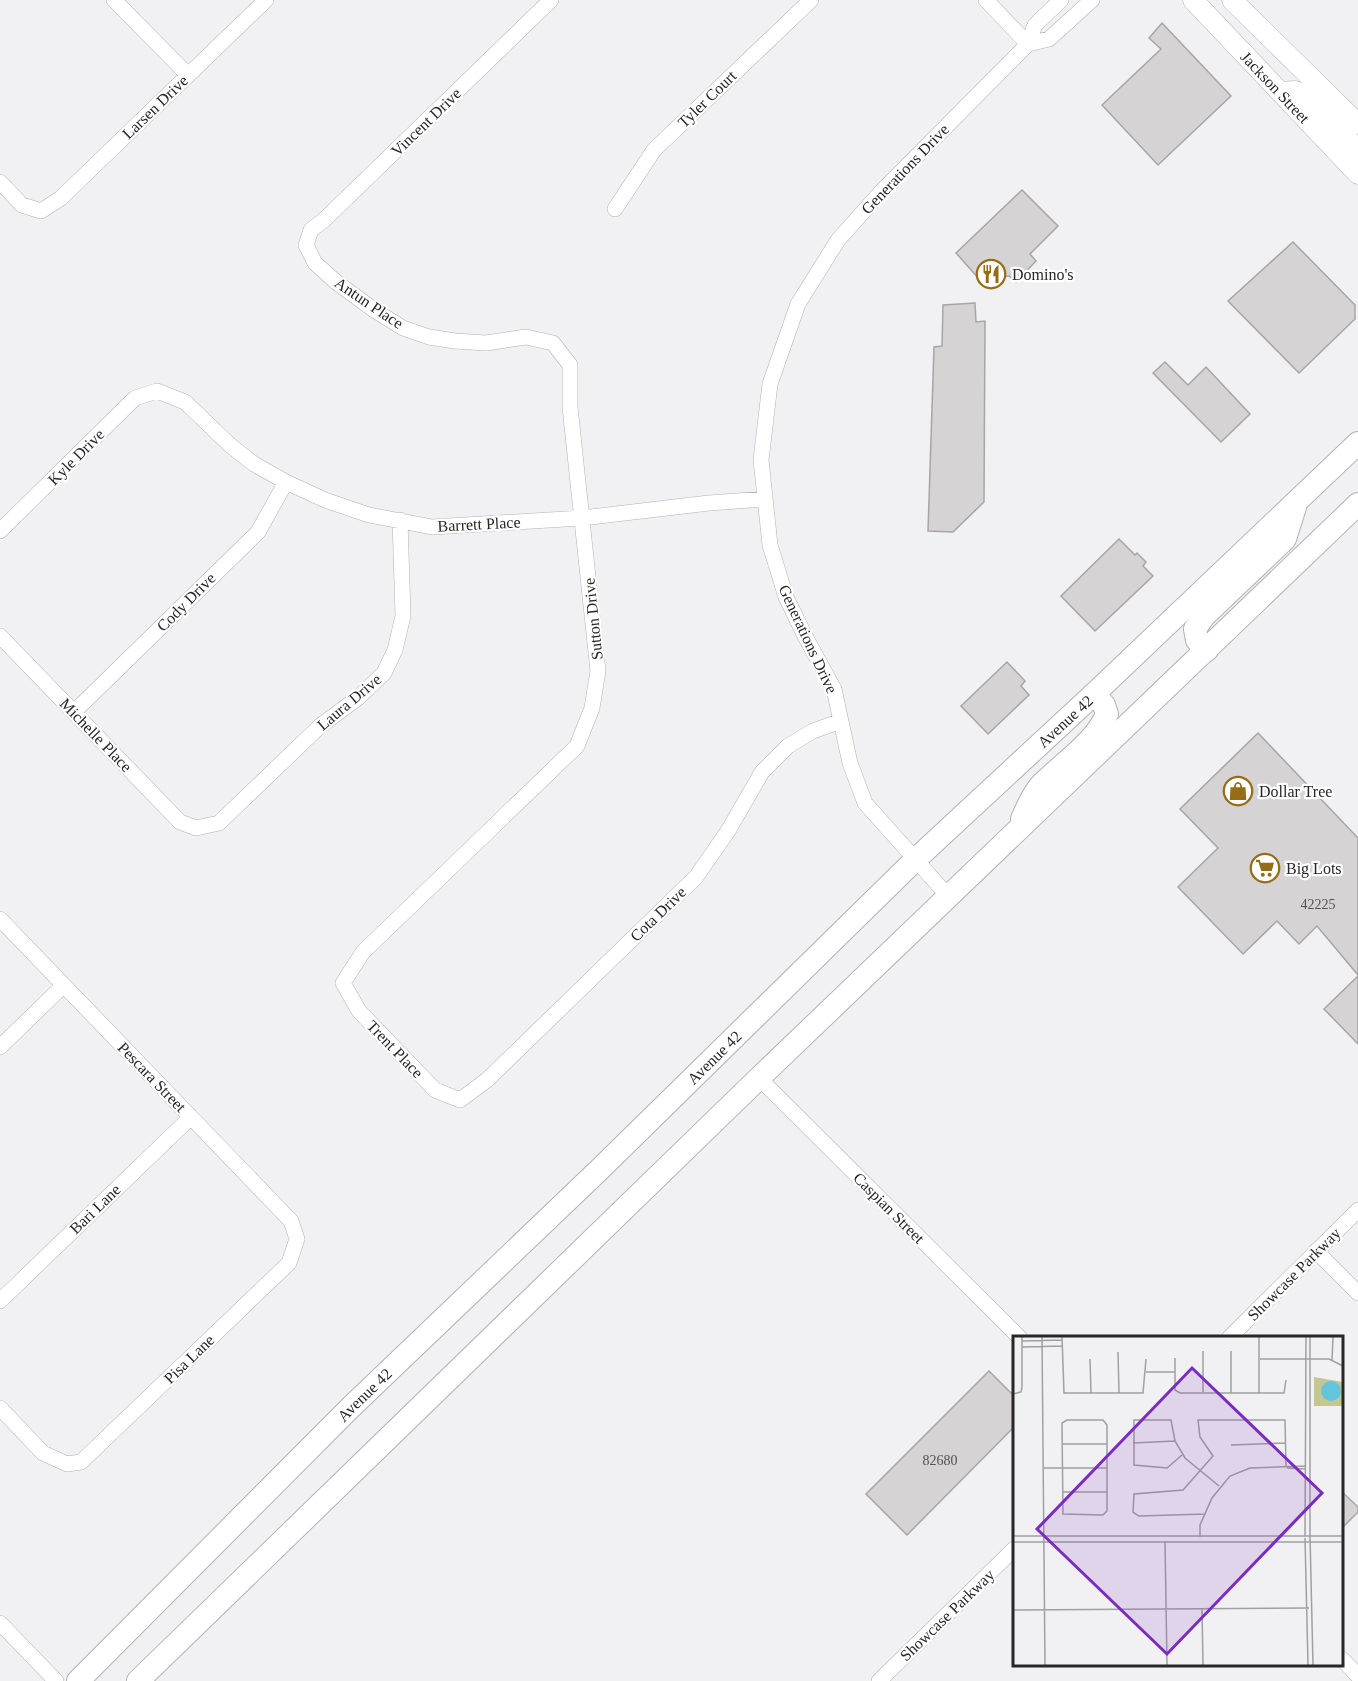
<svg xmlns="http://www.w3.org/2000/svg" width="1358" height="1681" font-family="Georgia,serif">
	<style>
		.building { fill: #d5d3d3; stroke: #a7a5a5; stroke-width: 1.5 }
		.lines { fill: none; stroke-linecap: round; stroke-linejoin: round }
		.minor-casing { stroke: #b1b2b3; stroke-width: 16 }
		.tertiary-casing { stroke: #b1b2b3; stroke-width: 21 }
		.secondary-casing { stroke: #b1b2b3; stroke-width: 24 }
		.minor { stroke: #fff; stroke-width: 15 }
		.tertiary { stroke: #fff; stroke-width: 20 }
		.secondary { stroke: #fff; stroke-width: 22 }
		.labels { text-anchor: middle; dominant-baseline: central; stroke-width: 4.5; stroke-linejoin: round; paint-order: stroke }
		.number-label { font-size: 14px; fill: #525253 }
		.street-label { font-size: 16px; fill: #272728; stroke: #fff }
		.poi-label { font-size: 16px; fill: #272728; stroke: #fff; text-anchor: start }
		.inset-road { fill: none; stroke: #a0a0a2; stroke-width: 1.5 }
		.view { fill: #7b2cbf; fill-opacity: 0.15; stroke: #7b2cbf; stroke-width: 3 }
		.inset-edge { fill: none; stroke: #272728; stroke-width: 3 }
	</style>
	<rect width="100%" height="100%" fill="#f1f1f3"/>
	<path class="building" d="M 1162,23 L 1231,96 L 1158,165 L 1102,105 L 1161,49 L 1149,38 Z
		M 1022,190 L 1058,226 L 1030,254 L 1036,261 L 1016,282 L 1009,276 L 980,280 L 956,253 Z
		M 1293,242 L 1355,305 L 1355,319 L 1299,373 L 1228,301 Z
		M 975,303 L 976,322 L 985,321 L 984,502 L 953,532 L 928,531 L 934,347 L 942,346 L 943,305 Z
		M 1165,362 L 1188,385 L 1206,367 L 1250,414 L 1221,442 L 1153,373 Z
		M 1119,539 L 1135,555 L 1137,553 L 1146,562 L 1143,566 L 1153,576 L 1095,631 L 1061,596 Z
		M 1007,662 L 1025,681 L 1021,686 L 1029,695 L 988,734 L 961,706 Z
		M 1258,733 L 1358,838 L 1358,975 L 1317,926 L 1299,944 L 1277,921 L 1243,954 L 1178,887 L 1218,848 L 1180,809 Z
		M 1358,976 L 1358,1044 L 1324,1009 Z
		M 989,1371 L 1014,1396 L 1014,1427 L 907,1535 L 866,1494 Z
		M 1341,1491 L 1358,1507 L 1358,1512 L 1341,1529 Z"/>
	<g class="lines">
		<g class="minor-casing">
			<path id="minor" d="M 114,0 L 188,75
				M 551,0 L 324,220 L 311,230 L 306,245 L 315,263 L 336,282 L 374,310 L 403,328 L 429,337 L 455,341 L 486,343 L 526,337 L 553,343 L 570,365 L 570,407 L 598,671 L 592,708 L 577,746 L 363,952 L 343,983 L 359,1011 L 435,1090 L 460,1100 L 487,1080 L 696,877 L 728,831 L 762,772 L 788,746 L 813,731 L 841,721
				M 986,0 L 1028,44
				M 1028,44 L 1049,39 L 1092,0
				M 0,182 L 22,205 L 41,211 L 61,198 L 266,0
				M 615,209 L 654,150 L 811,0
				M 0,531 L 135,398 L 157,391 L 185,402 L 231,446 L 254,464 L 286,482 L 325,500 L 369,515 L 432,527 L 582,518 L 709,503 L 765,499
				M 0,636 L 180,822 L 196,828 L 219,823 L 320,726 L 359,697 L 384,673 L 395,650 L 403,616 L 400,520
				M 74,712 L 258,532 L 286,482
				M 949,897 L 865,803 L 850,763 L 834,689 L 806,638 L 786,597 L 770,545 L 761,460 L 770,384 L 798,304 L 838,240 L 880,193 L 1028,44 L 1035,25 L 1061,0
				M 0,919 L 291,1221 L 297,1239 L 289,1263 L 81,1462 L 67,1464 L 43,1453 L 0,1408
				M 0,1047 L 64,985
				M 759,1078 L 1020,1338
				M 1316,1251 L 1358,1293
				M 0,1301 L 191,1117
				M 1229,1338 L 1358,1210
				M 0,1623 L 56,1681
				M 1342,1659 L 1358,1676
				M 879,1681 L 1014,1549"/>
		</g>
		<g class="tertiary-casing">
			<g id="tertiary">
				<path id="s1" d="M 1193,0 L 1358,174"/>
				<path d="M 1232,0 L 1358,124"/>
				<path d="M 1281,92 L 1295,91 L 1305,95 L 1358,150"/>
			</g>
		</g>
		<g class="secondary-casing">
			<g id="secondary">
				<path d="M 1207,650 L 1197,640 L 1195,629 L 1204,616 L 1285,539 L 1296,504"/>
				<path d="M 1022,819 C 1027,808 1032,795 1040,786 C 1061,764 1096,742 1107,714 L 1104,705 L 1094,694"/>
				<path id="s2" d="M 78,1681 L 351,1407 L 599,1170 L 915,860 L 1094,694 L 1358,443"/>
				<path d="M 138,1681 L 759,1078 L 1358,504"/>
			</g>
		</g>
		<use href="#minor" class="minor"/>
		<use href="#tertiary" class="tertiary"/>
		<use href="#secondary" class="secondary"/>
	</g>
	<defs>
		<g id="restaurant-ring" transform="scale(1.5)"><circle r="9.5" fill="#fff" stroke="#956d17" stroke-width="1.5"/><path d="M-5-6h1v4h1v-4h1v4h1v-4h1v5L-1.5 .5V6h-2V.5L-5-1ZM5-6V6H3V1.5H1.5Q1.5-4 5-6Z" fill="#956d17"/></g>
		<g id="shop-ring" transform="scale(1.5)"><circle r="9.5" fill="#fff" stroke="#956d17" stroke-width="1.5"/><path d="M-5-2.5h2.3a2.7 3.5 0 0 1 5.4 0H5L5.5 6h-11ZM-1.5-2.5h3a1.5 2.3 0 0 0-3 0Z" fill="#956d17"/></g>
		<g id="supermarket-ring" transform="scale(1.5)"><circle r="9.5" fill="#fff" stroke="#956d17" stroke-width="1.5"/><path d="M-6-5.5h2.5l.6 2H6L4.5 2H-2.5L-4.4-4H-6ZM-1.5 3.2a1.3 1.3 0 1 0 .1 0ZM3 3.2a1.3 1.3 0 1 0 .1 0Z" fill="#956d17"/></g>
	</defs>
	<g fill-rule="evenodd">
		<use href="#restaurant-ring" x="991" y="274"/>
		<use href="#shop-ring" x="1238" y="791"/>
		<use href="#supermarket-ring" x="1265" y="868"/>
	</g>
	<g class="labels">
		<g class="number-label">
			<text x="1318" y="904">42225</text>
			<text x="940" y="1460">82680</text>
		</g>
		<g class="street-label">
			<text stroke="none"><textPath href="#s1" startOffset="120">Jackson Street</textPath></text>
			<text transform="translate(707 99) rotate(-44)">Tyler Court</text>
			<text transform="translate(155 107) rotate(-44)">Larsen Drive</text>
			<text transform="translate(426 122) rotate(-44)">Vincent Drive</text>
			<text transform="translate(905 169) rotate(-46)">Generations Drive</text>
			<text transform="translate(369 303) rotate(34)">Antun Place</text>
			<text transform="translate(76 457) rotate(-45)">Kyle Drive</text>
			<text transform="translate(479 524) rotate(-3)">Barrett Place</text>
			<text transform="translate(186 602) rotate(-45)">Cody Drive</text>
			<text transform="translate(593 619) rotate(-96)">Sutton Drive</text>
			<text transform="translate(808 639) rotate(65)">Generations Drive</text>
			<text transform="translate(349 702) rotate(-40)">Laura Drive</text>
			<text stroke="none"><textPath href="#s2" startOffset="1377">Avenue 42</textPath></text>
			<text transform="translate(96 735) rotate(46)">Michelle Place</text>
			<text transform="translate(658 914) rotate(-44)">Cota Drive</text>
			<text transform="translate(395 1049) rotate(46)">Trent Place</text>
			<text stroke="none"><textPath href="#s2" startOffset="891">Avenue 42</textPath></text>
			<text transform="translate(152 1077) rotate(46)">Pescara Street</text>
			<text transform="translate(889 1208) rotate(45)">Caspian Street</text>
			<text transform="translate(95 1209) rotate(-44)">Bari Lane</text>
			<text transform="translate(1294 1274) rotate(-45)">Showcase Parkway</text>
			<text transform="translate(189 1359) rotate(-44)">Pisa Lane</text>
			<text stroke="none"><textPath href="#s2" startOffset="405">Avenue 42</textPath></text>
			<text transform="translate(947 1615) rotate(-44)">Showcase Parkway</text>
		</g>
		<g class="poi-label">
			<text x="1012" y="274">Domino's</text>
			<text x="1259" y="791">Dollar Tree</text>
			<text x="1286" y="868">Big Lots</text>
		</g>
	</g>
	<g transform="translate(1013 1336)">
		<rect width="330" height="330" fill="#f1f1f3"/>
		<path d="M 301,41 L 330,46 L 330,70 L 301,70 Z" fill="#c3c890"/>
		<path d="M308 55a10 10 0 1 1 20 0a10 10 0 1 1-20 0Z" fill="#63c5dc"/>
		<path class="inset-road" d="M 29,1 L 32,329M 49,1 L 51,57 L 130,57 L 133,23M 246,1 L 246,57M 297,1 L 297,200 L 330,200M 9,5 L 49,4M 9,11 L 49,10M 190,15 L 190,56M 218,15 L 218,57M 105,16 L 106,57M 162,22 L 162,54 L 167,57 L 271,57 L 273,44M 77,23 L 78,57M 247,23 L 316,23 L 330,30M 319,24 L 320,1M 133,36 L 162,36M 0,58 L 8,56 L 9,51 L 9,1M 54,84 L 90,84 L 94,89 L 94,175 L 90,179 L 50,178 L 49,87 ZM 120,107 L 162,105M 49,108 L 94,108M 218,109 L 273,107M 169,119 L 154,132 L 121,129 L 121,84 L 158,84 L 162,105 L 172,122 L 206,150M 30,132 L 94,132M 274,132 L 293,133M 49,156 L 94,156M 193,178 L 126,180 L 120,176 L 121,158 L 170,154 L 200,120 L 187,101 L 185,84 L 272,84 L 273,131M 0,200 L 297,200 L 300,329M 292,200 L 293,1M 187,201 L 187,189 L 199,162 L 217,140 L 237,132 L 293,130M 292,202 L 295,329M 152,205 L 154,329M 0,206 L 297,206M 297,206 L 330,206M 189,273 L 190,329M 0,274 L 296,272"/>
		<path class="view" d="M 179,32 L 309,157 L 154,318 L 24,193 Z"/>
		<rect width="330" height="330" class="inset-edge"/>
	</g>
</svg>
